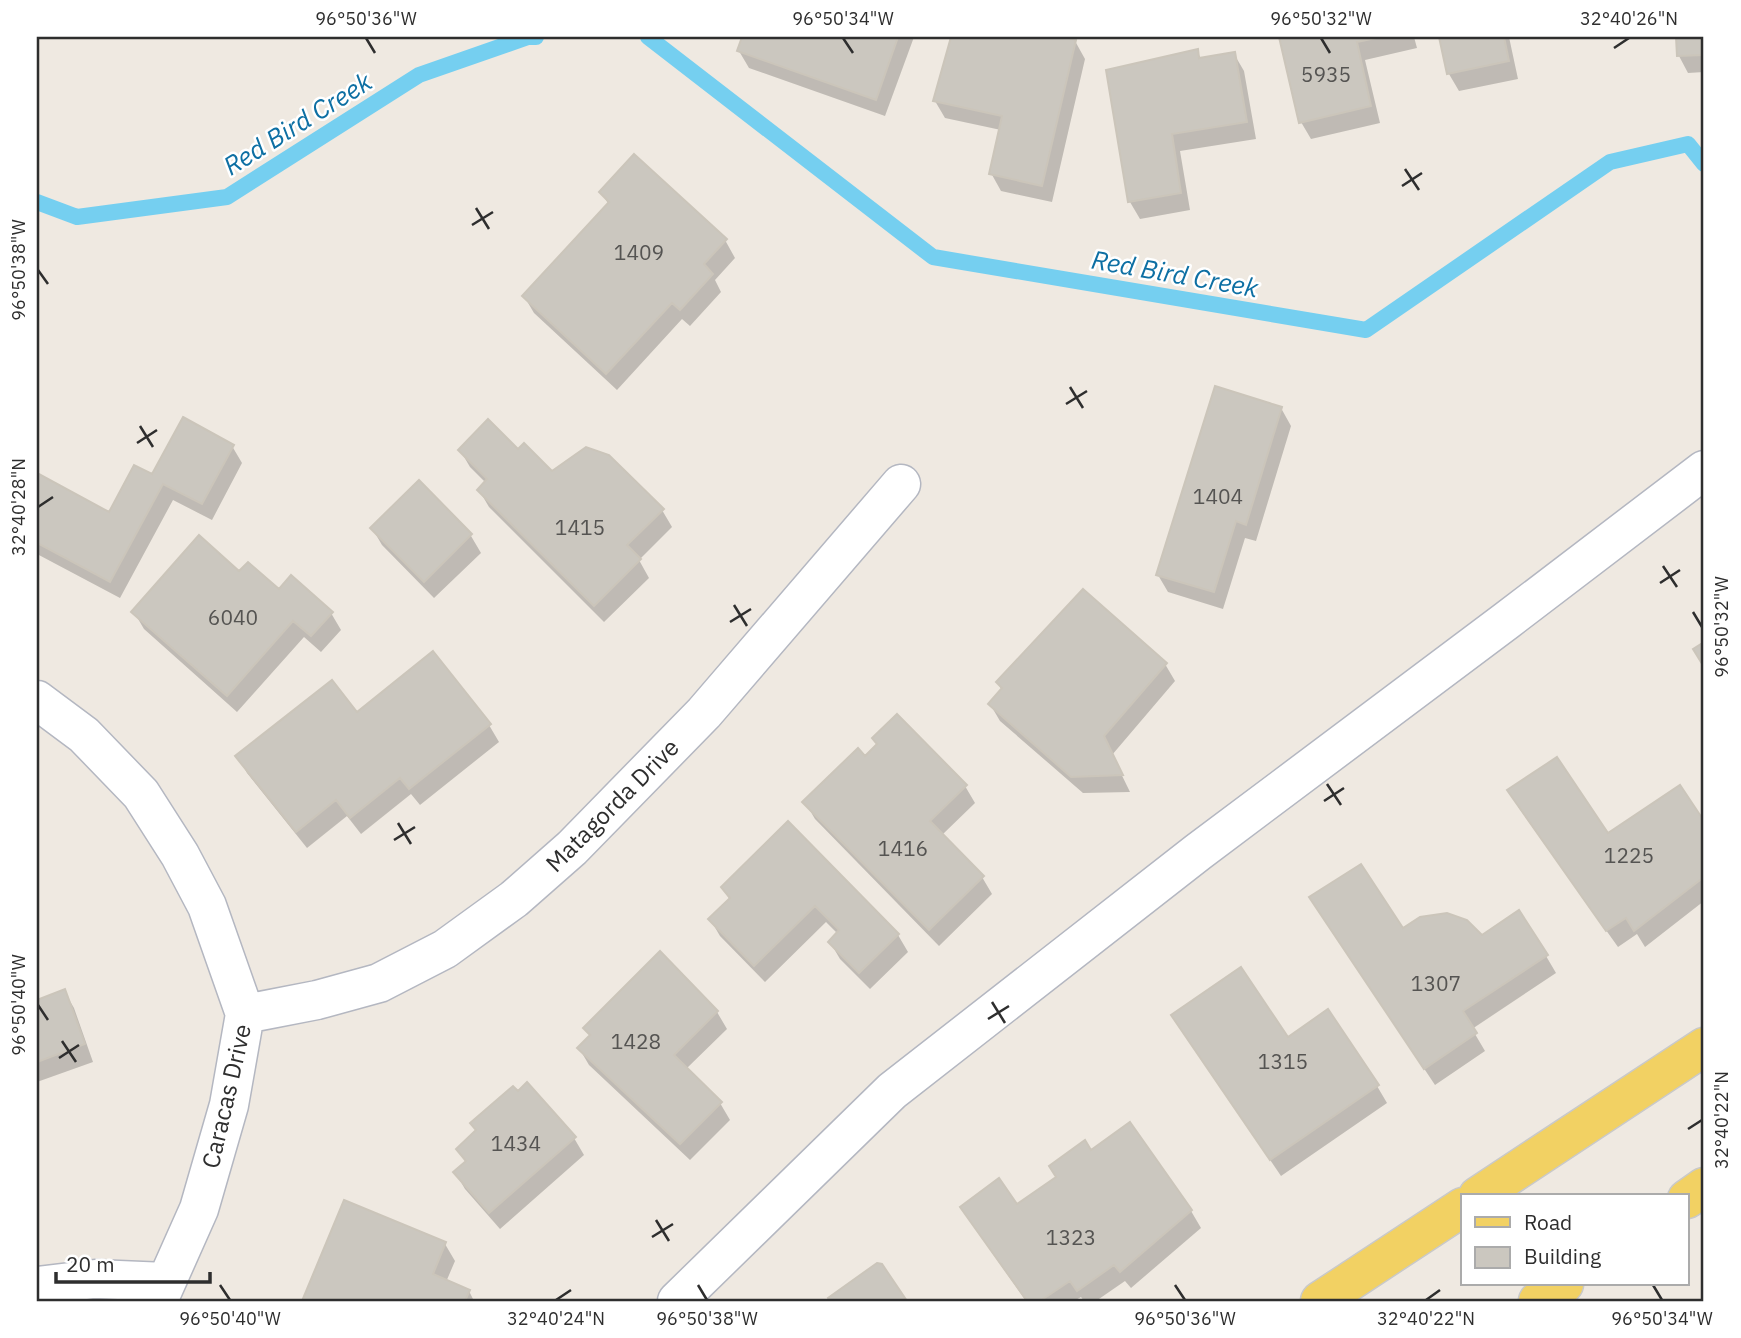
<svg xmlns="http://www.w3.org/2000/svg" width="1741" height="1338" font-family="'IBM Plex Sans',sans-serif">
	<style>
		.shadow { fill: #0003 }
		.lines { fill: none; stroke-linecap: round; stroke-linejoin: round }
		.stream { stroke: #75cff0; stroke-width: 16 }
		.building { fill: #cbc7bf; stroke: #cbc5ba; stroke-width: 2 }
		.minor-casing { stroke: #b4b7c1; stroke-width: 41 }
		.major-casing { stroke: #c9c9c9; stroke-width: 41 }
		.minor { stroke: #fff; stroke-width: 38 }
		.major { stroke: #f2d163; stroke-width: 38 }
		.ticks { fill: none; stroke: #2e2e2e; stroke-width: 2.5 }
		.labels { text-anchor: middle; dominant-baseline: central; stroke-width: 5; stroke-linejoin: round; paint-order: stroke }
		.number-label { font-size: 21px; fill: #555452 }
		.street-label { font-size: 24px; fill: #2e2e2e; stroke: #fff }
		.water-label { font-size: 26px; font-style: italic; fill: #0d6fa3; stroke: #fff }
		.neatline { fill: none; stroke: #2e2e2e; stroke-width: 2.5 }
		.ticks-label { font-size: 18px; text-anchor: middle; fill: #2e2e2e }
	</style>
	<rect width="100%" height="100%" fill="#efe9e1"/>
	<path class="shadow" d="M 744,37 L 914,37 L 885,116 L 749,68 L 739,51 Z
		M 953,37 L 1059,37 L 1075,41 L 1085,59 L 1052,202 L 1001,191 L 991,173 L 1001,130 L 945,118 L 935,101 Z
		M 1281,37 L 1414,37 L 1417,48 L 1365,60 L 1380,123 L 1311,139 L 1301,122 Z
		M 1441,37 L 1509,37 L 1518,79 L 1459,91 L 1449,74 Z
		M 1678,37 L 1704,37 L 1704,72 L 1688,73 L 1679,56 Z
		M 1197,51 L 1201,59 L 1234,54 L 1244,71 L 1256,139 L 1180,151 L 1190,210 L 1140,219 L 1130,202 Z
		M 601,192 L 725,240 L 735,258 L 715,280 L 721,292 L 690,326 L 682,319 L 617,390 L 534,313 L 524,296 L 609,205 Z
		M 1281,408 L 1291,426 L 1256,541 L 1245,538 L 1223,609 L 1168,592 L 1158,575 Z
		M 232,446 L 242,463 L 212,520 L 173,500 L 120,598 L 37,554 L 37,475 L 109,514 L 153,477 Z
		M 460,450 L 518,452 L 552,473 L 662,510 L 672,527 L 639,560 L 649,578 L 604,622 L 489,507 L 479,490 L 486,483 L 470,467 Z
		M 419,482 L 471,536 L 481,553 L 434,598 L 382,545 L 372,528 Z
		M 239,574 L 331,613 L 341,630 L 321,652 L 304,637 L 237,712 L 144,629 L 134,612 Z
		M 1165,664 L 1175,681 L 1112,755 L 1130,792 L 1083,793 L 1000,721 L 990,704 L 1002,691 L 998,683 Z
		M 357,714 L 489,725 L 499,742 L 420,805 L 411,794 L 361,834 L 347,816 L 307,848 L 247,773 L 238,756 Z
		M 865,758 L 965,786 L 975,803 L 942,835 L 982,877 L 992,894 L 939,946 L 815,819 L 805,802 Z
		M 1679,787 L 1704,824 L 1704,901 L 1645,947 L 1637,934 L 1618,947 L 1519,808 L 1510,791 L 1608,836 Z
		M 788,824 L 898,935 L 908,952 L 870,989 L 840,959 L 830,942 L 838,934 L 826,922 L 765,982 L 720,936 L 710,919 L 730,900 L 723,888 Z
		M 1322,915 L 1403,930 L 1481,937 L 1546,956 L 1556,973 L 1472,1029 L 1485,1051 L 1435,1085 Z
		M 64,991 L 74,1008 L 93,1062 L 37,1082 L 37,1001 Z
		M 717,1012 L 727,1029 L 686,1069 L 720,1103 L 730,1120 L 690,1160 L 589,1065 L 579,1048 L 591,1037 L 585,1028 Z
		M 1184,1033 L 1377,1086 L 1387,1103 L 1281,1176 Z
		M 472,1124 L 574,1138 L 584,1155 L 500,1229 L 465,1189 L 455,1172 L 466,1163 L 458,1149 L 477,1132 Z
		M 1091,1152 L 1191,1211 L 1201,1228 L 1131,1288 L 1125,1281 L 1096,1301 L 1084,1301 L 1081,1297 L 1074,1301 L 1026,1301 L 972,1224 L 962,1207 L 1017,1206 Z
		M 345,1203 L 445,1244 L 455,1261 L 446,1282 L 469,1291 L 474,1301 L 304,1301 Z"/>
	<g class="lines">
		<path class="stream" d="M 648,37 L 933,257 L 1366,330 L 1610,162 L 1688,144 L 1704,164
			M 37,202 L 77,217 L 227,197 L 419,75 L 528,37 L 536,37"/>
	</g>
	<path class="building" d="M 742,37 L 898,37 L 876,100 L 737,51 Z
		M 951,37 L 1065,37 L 1076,40 L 1042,186 L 989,174 L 1002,116 L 933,101 Z
		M 1279,37 L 1381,37 L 1357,42 L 1371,106 L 1299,123 Z
		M 1439,37 L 1504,37 L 1509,61 L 1447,74 Z
		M 1676,37 L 1704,37 L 1704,55 L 1677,56 Z
		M 1198,49 L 1199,58 L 1235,52 L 1247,122 L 1172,134 L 1181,193 L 1128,202 L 1106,70 Z
		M 634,154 L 727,239 L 704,264 L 713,274 L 680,310 L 672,303 L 606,374 L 522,296 L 609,202 L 599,192 Z
		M 1215,386 L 1282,407 L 1246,525 L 1236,521 L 1214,592 L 1156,575 Z
		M 183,417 L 234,445 L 202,504 L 163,484 L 110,582 L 37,543 L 37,473 L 109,512 L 134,465 L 152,474 Z
		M 488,419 L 518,449 L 524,443 L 552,471 L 586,447 L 609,455 L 664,509 L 627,545 L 641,559 L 594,606 L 477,490 L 487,479 L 458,450 Z
		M 419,480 L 472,534 L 424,582 L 370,528 Z
		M 199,535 L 239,571 L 248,562 L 279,589 L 291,575 L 333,612 L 311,636 L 293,621 L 227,696 L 131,612 Z
		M 1083,589 L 1167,663 L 1104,736 L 1123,775 L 1071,777 L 988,704 L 1002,688 L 996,682 Z
		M 1704,642 L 1704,667 L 1693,649 Z
		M 433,651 L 491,724 L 409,789 L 400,778 L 350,818 L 336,800 L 296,832 L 235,756 L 332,680 L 357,712 Z
		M 897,714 L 967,785 L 930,821 L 984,876 L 929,930 L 802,802 L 858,748 L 865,756 L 877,744 L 872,738 Z
		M 1557,757 L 1608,833 L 1680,785 L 1704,821 L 1704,877 L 1634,931 L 1626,918 L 1606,931 L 1507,790 Z
		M 788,821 L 899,934 L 859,973 L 828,942 L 839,930 L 815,906 L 754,966 L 708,919 L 730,898 L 721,887 Z
		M 1361,864 L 1403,928 L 1420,917 L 1447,913 L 1467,920 L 1482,935 L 1519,910 L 1548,955 L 1463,1011 L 1477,1033 L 1424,1069 L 1309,897 Z
		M 660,951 L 718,1011 L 674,1055 L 722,1102 L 680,1144 L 577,1048 L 590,1035 L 583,1028 Z
		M 1241,967 L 1288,1037 L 1328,1009 L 1379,1085 L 1270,1160 L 1171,1015 Z
		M 65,989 L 85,1044 L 37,1062 L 37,1000 Z
		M 527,1082 L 576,1137 L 489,1213 L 453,1172 L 466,1161 L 456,1149 L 476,1130 L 470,1123 L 513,1086 L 518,1091 Z
		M 1130,1122 L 1192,1210 L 1120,1272 L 1114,1265 L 1077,1291 L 1070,1281 L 1040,1301 L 1027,1301 L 960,1207 L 999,1178 L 1017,1204 L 1056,1177 L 1049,1166 L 1085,1140 L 1091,1150 Z
		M 344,1200 L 446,1242 L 433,1274 L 470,1290 L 465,1301 L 302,1301 Z
		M 877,1263 L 882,1264 L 907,1301 L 830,1301 L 828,1298 Z"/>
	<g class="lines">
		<g class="minor-casing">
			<path id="minor" d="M 37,700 L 84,735 L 141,794 L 180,855 L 207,906 L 245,1014 L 229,1105 L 199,1209 L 158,1301
				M 245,1014 L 317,1000 L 379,983 L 445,949 L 514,899 L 572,848 L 704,713 L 901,484
				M 37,1286 L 95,1279 L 166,1282
				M 677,1301 L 892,1091 L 1198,852 L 1506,621 L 1704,470"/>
		</g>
		<g class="major-casing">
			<path id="major" d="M 1478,1196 L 1704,1047
				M 1687,1199 L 1704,1187
				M 1320,1301 L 1463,1207
				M 1538,1301 L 1564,1284"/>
		</g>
		<use href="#minor" class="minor"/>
		<use href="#major" class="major"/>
	</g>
	<path class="ticks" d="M 366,38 L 375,53M 843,38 L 853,53M 1321,38 L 1330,53M 1614,48 L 1629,38M 1405,169 L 1419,190M 1402,186 L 1422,173M 476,208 L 489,229M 472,225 L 493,212M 38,270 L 48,284M 1070,387 L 1083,408M 1066,404 L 1087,391M 140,426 L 153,447M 137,443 L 157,430M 38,507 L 53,497M 1663,566 L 1677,587M 1660,583 L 1680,570M 734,605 L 747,626M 1693,612 L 1702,627M 730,622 L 751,609M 1327,784 L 1341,805M 1324,801 L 1344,788M 398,823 L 411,844M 394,840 L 415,827M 992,1002 L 1005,1023M 38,1005 L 48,1020M 988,1019 L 1009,1006M 62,1041 L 76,1062M 59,1058 L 79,1045M 1688,1129 L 1702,1120M 656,1220 L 669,1241M 652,1237 L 673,1224M 220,1285 L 230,1300M 698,1285 L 707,1300M 1175,1285 L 1185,1300M 1653,1285 L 1662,1300M 556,1300 L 571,1290M 1426,1300 L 1440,1290"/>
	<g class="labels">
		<g class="number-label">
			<text x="1326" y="74">5935</text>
			<text x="639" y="252">1409</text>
			<text x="1218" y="496">1404</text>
			<text x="580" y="527">1415</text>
			<text x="233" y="617">6040</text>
			<text x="903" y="848">1416</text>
			<text x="1629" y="855">1225</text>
			<text x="1436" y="983">1307</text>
			<text x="636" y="1041">1428</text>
			<text x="1283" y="1061">1315</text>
			<text x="516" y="1143">1434</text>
			<text x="1071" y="1237">1323</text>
		</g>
		<g class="street-label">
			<text transform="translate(612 805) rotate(-45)">Matagorda Drive</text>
			<text transform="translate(226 1096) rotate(-77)">Caracas Drive</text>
		</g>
		<g class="water-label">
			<text transform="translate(297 123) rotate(-32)">Red Bird Creek</text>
			<text transform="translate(1175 273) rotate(10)">Red Bird Creek</text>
		</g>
	</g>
	<rect width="1741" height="1338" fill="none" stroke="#ffffff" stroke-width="77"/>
	<rect x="1461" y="1194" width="228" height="91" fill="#ffffff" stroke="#ababab" stroke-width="2"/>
	<rect x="1475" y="1217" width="35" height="10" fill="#f2d163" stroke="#ababab" stroke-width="2"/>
	<text x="1524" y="1230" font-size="21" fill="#2e2e2e">Road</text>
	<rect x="1475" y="1247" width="35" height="21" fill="#cbc7bf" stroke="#ababab" stroke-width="2"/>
	<text x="1524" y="1264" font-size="21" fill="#2e2e2e">Building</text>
	<path d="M56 1272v10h154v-10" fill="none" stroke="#2e2e2e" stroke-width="3.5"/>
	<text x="66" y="1272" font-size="21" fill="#2e2e2e" stroke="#ffffff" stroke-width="5" paint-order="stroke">20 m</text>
	<rect x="38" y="38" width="1664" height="1262" class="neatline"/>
	<g class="ticks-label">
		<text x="366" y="25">96°50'36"W</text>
		<text x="843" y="25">96°50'34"W</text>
		<text x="1321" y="25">96°50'32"W</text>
		<text x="1629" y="25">32°40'26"N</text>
		<text transform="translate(19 270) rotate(-90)" y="6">96°50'38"W</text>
		<text transform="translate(19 507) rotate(-90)" y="6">32°40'28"N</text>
		<text transform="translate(1722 627) rotate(-90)" y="6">96°50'32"W</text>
		<text transform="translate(19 1005) rotate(-90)" y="6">96°50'40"W</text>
		<text transform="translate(1722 1120) rotate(-90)" y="6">32°40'22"N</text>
		<text x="230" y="1325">96°50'40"W</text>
		<text x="556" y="1325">32°40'24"N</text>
		<text x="707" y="1325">96°50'38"W</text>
		<text x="1185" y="1325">96°50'36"W</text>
		<text x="1426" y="1325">32°40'22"N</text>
		<text x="1662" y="1325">96°50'34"W</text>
	</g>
</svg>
